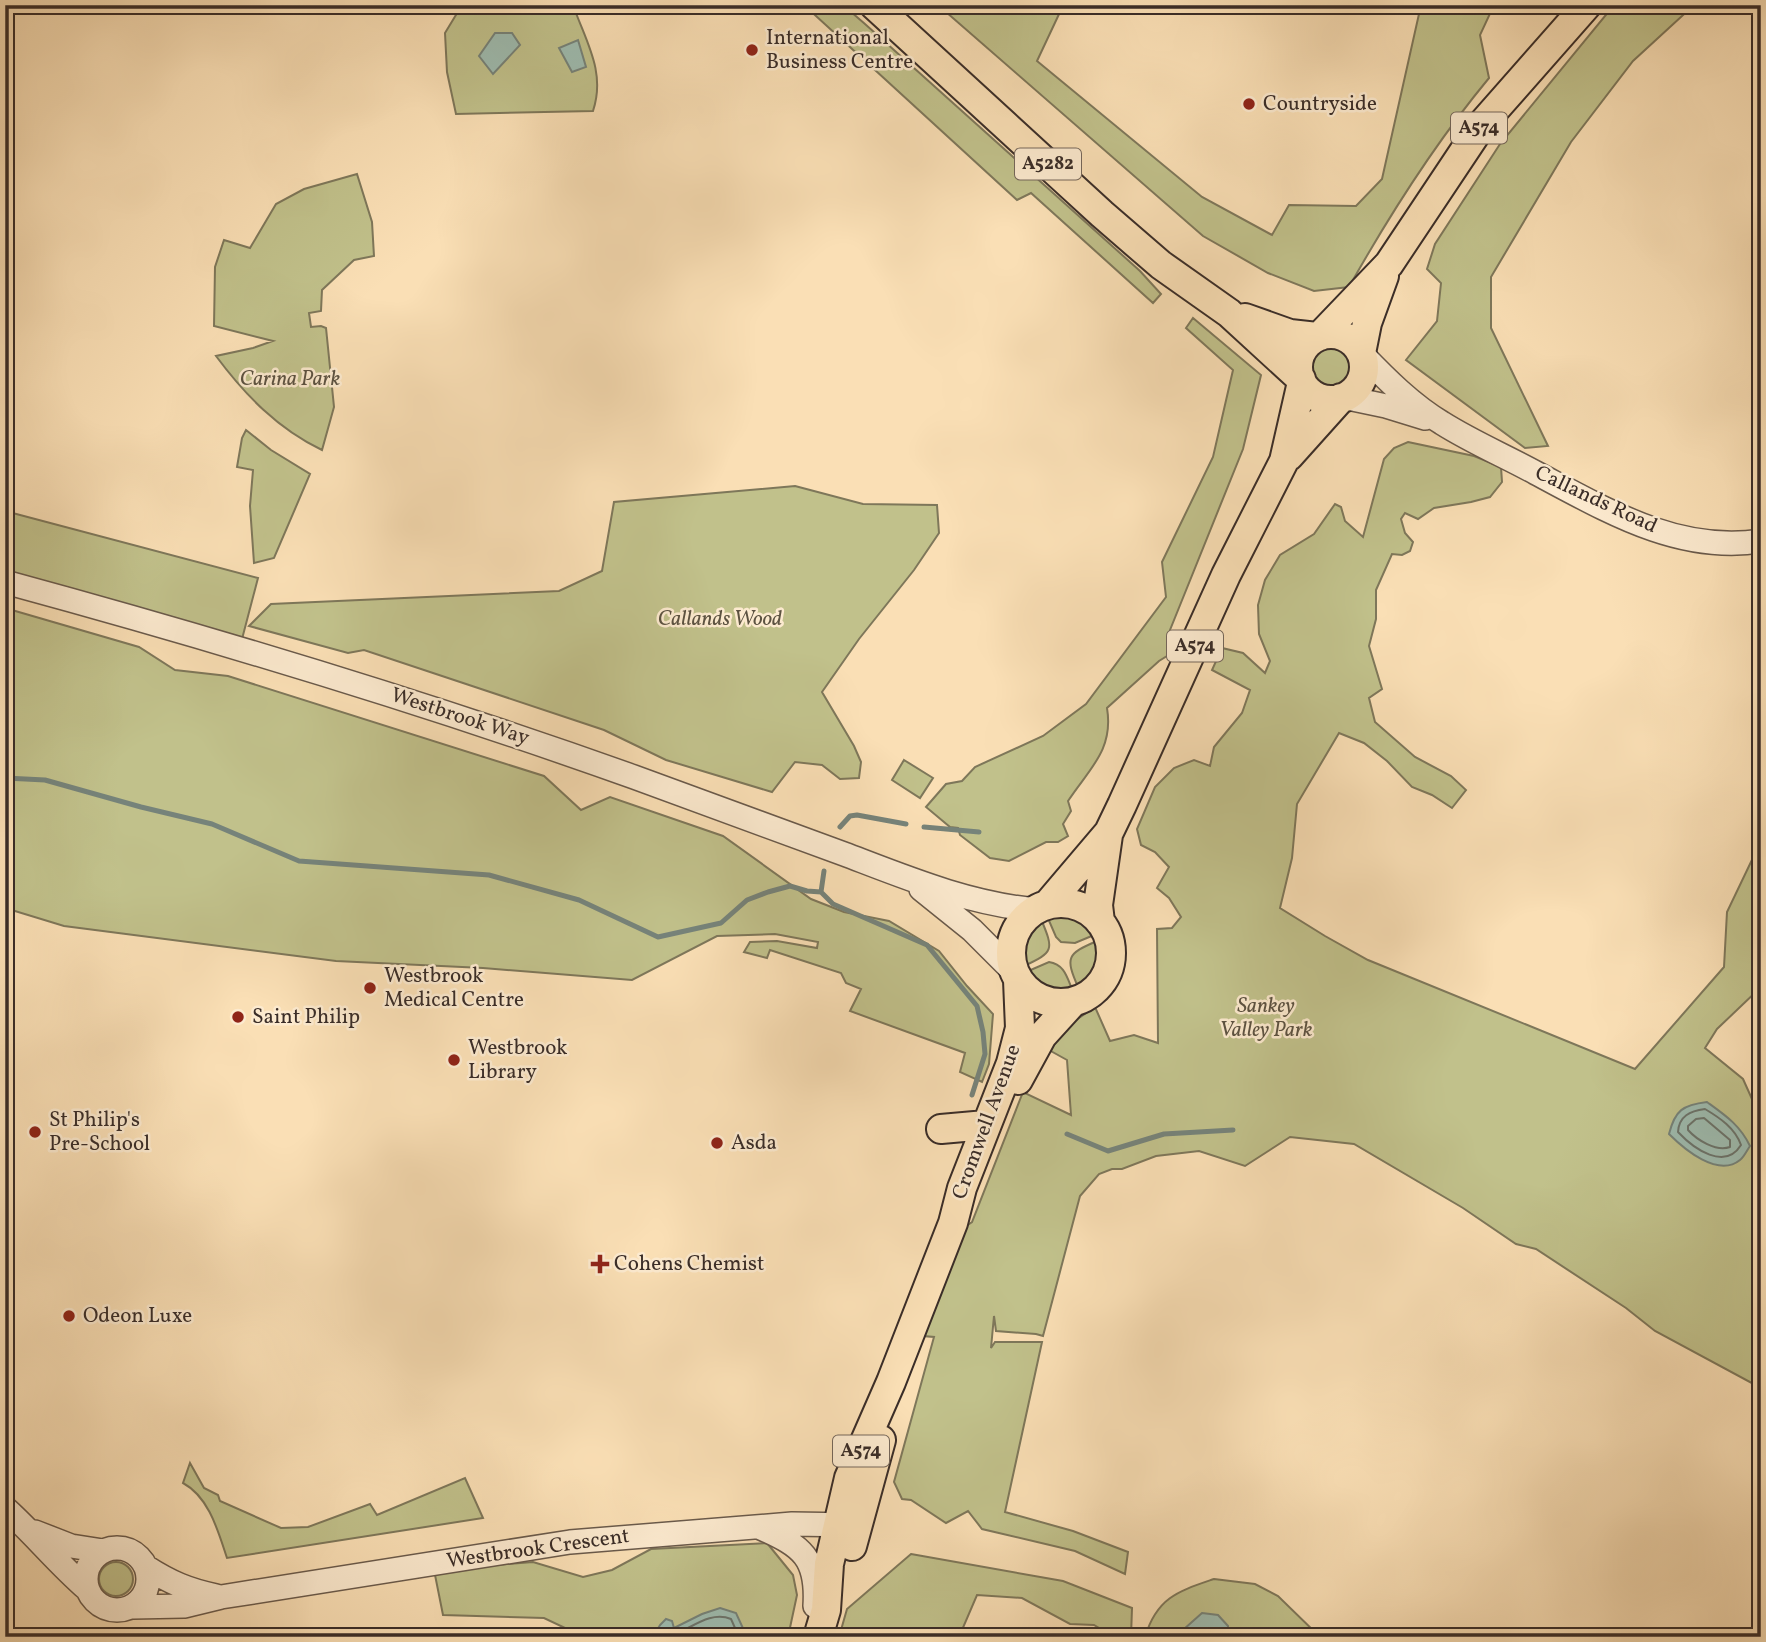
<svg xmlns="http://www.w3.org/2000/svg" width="1766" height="1642" font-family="Vollkorn,serif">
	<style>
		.green { fill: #c1c18b; stroke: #7e775a; stroke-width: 2 }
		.water { fill: #9ebcb0; stroke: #76837a; stroke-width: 2 }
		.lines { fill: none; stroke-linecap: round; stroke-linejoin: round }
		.shore { stroke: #6c746c; stroke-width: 2 }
		.stream { stroke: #76837a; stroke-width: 5 }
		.tertiary-casing { stroke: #6a5a4b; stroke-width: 26 }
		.primary-casing { stroke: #3a2d28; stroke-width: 32 }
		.tertiary { stroke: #fceacf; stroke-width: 23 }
		.primary { stroke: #fadfb5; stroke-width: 28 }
		.poi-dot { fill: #8f2418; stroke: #fceacf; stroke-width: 2.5 }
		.labels { text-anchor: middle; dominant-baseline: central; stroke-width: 5; stroke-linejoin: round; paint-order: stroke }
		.shield { fill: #fceacf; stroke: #74665a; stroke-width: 2 }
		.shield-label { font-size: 19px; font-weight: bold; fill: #3a2d28 }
		.poi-label { font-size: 21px; fill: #3a2d28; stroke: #fceacf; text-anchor: start }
		.park-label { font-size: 21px; font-style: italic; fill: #5c5241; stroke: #fceacf }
		.street-label { font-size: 21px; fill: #3a2d28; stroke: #fceacf }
	</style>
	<rect width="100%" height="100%" fill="#fadfb5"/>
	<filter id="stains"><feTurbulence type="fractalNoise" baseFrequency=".00286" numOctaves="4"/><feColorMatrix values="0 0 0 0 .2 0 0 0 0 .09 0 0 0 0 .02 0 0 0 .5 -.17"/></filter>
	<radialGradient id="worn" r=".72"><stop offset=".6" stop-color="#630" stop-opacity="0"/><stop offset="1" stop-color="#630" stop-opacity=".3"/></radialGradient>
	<path class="green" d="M 462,5 L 573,5 C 586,42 606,72 593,111 L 456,114 L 447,72 L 445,33 Z
		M 804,5 L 843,5 L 865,24 L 1140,271 L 1161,294 L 1153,303 L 1031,193 L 1017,200 Z
		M 938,5 L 1039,5 L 1060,12 L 1037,61 L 1202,197 L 1272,235 L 1289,205 L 1356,206 L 1382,179 L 1421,5 L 1494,5 L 1480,35 L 1489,78 C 1436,142 1390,214 1349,287 L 1314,291 L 1268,273 L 1203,236 Z
		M 1614,5 L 1694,5 L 1633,61 L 1571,142 L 1491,277 L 1491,328 L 1548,446 L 1525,448 L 1406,360 L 1437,321 L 1441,283 L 1427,269 L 1435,244 L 1500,144 Z
		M 357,174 L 372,222 L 374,256 L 354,260 L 322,290 L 321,311 L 309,313 L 311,327 L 321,326 L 326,328 L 334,407 L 322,450 C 278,429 245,395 216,356 L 253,348 L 273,341 L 214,326 L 215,267 L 224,240 L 250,248 L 276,204 L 304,189 Z
		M 1193,318 L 1261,375 L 1243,449 L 1170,630 L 1175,651 L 1159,661 L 1107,708 C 1114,750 1089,769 1068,801 L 1071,811 L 1063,824 L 1068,836 L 1058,842 L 1046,842 L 1009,861 L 990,858 L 960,835 L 958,828 L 950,827 L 926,807 L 946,784 L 962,781 L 975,767 L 1043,736 L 1086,704 L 1166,597 L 1162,562 L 1213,457 L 1233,370 L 1186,328 Z
		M1311 366a21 21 0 1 1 42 0a21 21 0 1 1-42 0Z
		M 246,430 L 271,450 L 310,474 L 274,558 L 254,563 L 250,506 L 253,470 L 237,467 L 242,438 Z
		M 1408,442 L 1474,456 L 1501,467 L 1502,482 L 1490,497 L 1471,502 L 1434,508 L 1418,519 L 1405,513 L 1401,519 L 1405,533 L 1413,542 L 1410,551 L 1402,555 L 1392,554 L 1376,590 L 1376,619 L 1369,646 L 1382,689 L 1369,698 L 1375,722 L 1415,757 L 1451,776 L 1466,790 L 1452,808 L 1432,795 L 1412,787 L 1387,761 L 1364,743 L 1339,733 L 1297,804 L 1292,858 L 1280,908 L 1325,936 L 1368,960 L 1635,1069 L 1724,967 L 1727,912 L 1761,841 L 1761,987 L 1717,1029 L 1705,1048 L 1743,1079 L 1761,1119 L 1761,1388 L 1655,1331 L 1626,1308 L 1536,1249 L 1516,1244 L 1463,1208 L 1354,1144 L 1290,1137 L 1245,1166 L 1199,1151 L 1156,1156 L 1122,1169 L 1112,1169 L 1099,1174 L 1080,1196 L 1043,1336 L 1036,1334 L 996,1331 L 994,1316 L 991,1348 L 995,1342 L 1042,1342 L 1005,1512 L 1073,1531 L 1128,1552 L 1125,1574 L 1075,1551 L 982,1529 L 968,1511 L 946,1523 L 911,1500 L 902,1499 L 894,1482 L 934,1337 L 923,1336 L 962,1229 L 972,1222 L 1023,1092 L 1071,1115 L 1067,1060 L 1049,1050 L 1073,1022 L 1095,1007 L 1110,1041 L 1134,1035 L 1158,1043 L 1157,929 L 1172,928 L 1181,917 L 1169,898 L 1157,888 L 1169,867 L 1155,852 L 1141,845 L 1137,829 L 1155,787 L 1174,768 L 1194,760 L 1210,766 L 1214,747 L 1242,713 L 1250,690 L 1212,670 L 1222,648 L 1243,653 L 1265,673 L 1270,661 L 1259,634 L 1258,605 L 1265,580 L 1280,555 L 1314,534 L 1335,504 L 1341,507 L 1345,521 L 1363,537 L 1384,459 L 1394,448 Z
		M 795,486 L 863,504 L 937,505 L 939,533 L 914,570 L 859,639 L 822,692 L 854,746 L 861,762 L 859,778 L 840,779 L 822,765 L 795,762 L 772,792 L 666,760 L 604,730 L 364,650 L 348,653 L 249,626 L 271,604 L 559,591 L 602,571 L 614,502 Z
		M 5,511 L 258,578 L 242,639 L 5,580 Z
		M 5,608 L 139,647 L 175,670 L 228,676 L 544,776 L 581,810 L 610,797 L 723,836 L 811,899 L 844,912 L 889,921 L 939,951 L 967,986 L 993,1014 L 989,1064 L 982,1082 L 960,1072 L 965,1053 L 850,1011 L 861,989 L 846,983 L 841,973 L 770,950 L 767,958 L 744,952 L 750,942 L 777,941 L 817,948 L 818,942 L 775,934 L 717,936 L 632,980 L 483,968 L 336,961 L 64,926 L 5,908 Z
		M 904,760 L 933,778 L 920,798 L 892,780 Z
		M 1062,914 L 1083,922 L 1094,935 L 1075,943 L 1061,942 L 1056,937 L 1047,916 Z
		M 1041,919 C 1054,950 1054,952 1024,966 C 1018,947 1024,929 1041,919 Z
		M 1097,941 C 1102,960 1094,977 1078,987 C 1065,957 1067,954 1097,941 Z
		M 1049,962 C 1064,964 1067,977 1072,989 C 1053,994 1037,988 1026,972 Z
		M 190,1463 L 204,1488 L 218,1495 L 220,1501 L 281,1528 L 308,1527 L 370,1504 L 377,1515 L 465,1478 L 483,1518 L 227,1558 C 218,1531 209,1497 183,1483 Z
		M 767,1543 L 793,1575 L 797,1595 L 788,1637 L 584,1637 L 544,1618 L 443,1615 L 434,1570 L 533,1562 L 583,1577 L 612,1570 L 651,1549 Z
		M 911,1554 L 1063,1581 L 1132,1608 L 1131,1637 L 1114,1637 L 1094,1625 L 1070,1624 L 1022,1598 L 977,1595 L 959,1637 L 839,1637 L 847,1609 Z
		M99 1579a17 17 0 1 1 34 0a17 17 0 1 1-34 0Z
		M 1214,1579 L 1255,1584 L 1278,1596 L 1320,1637 L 1145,1637 C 1157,1597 1179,1591 1214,1579 Z"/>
	<path class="water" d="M 495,33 L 512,33 L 520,45 L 493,74 L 479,56 Z
		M 578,40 L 586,67 L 572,72 L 559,48 Z
		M 1707,1102 C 1725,1115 1740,1125 1750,1146 C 1747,1150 1744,1157 1740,1160 C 1718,1178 1684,1149 1669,1134 C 1675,1110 1683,1105 1707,1102 Z
		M 720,1608 L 736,1613 L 747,1637 L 653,1637 L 660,1625 L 666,1619 L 672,1621 L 674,1628 L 702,1614 Z
		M 1202,1613 L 1218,1615 L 1228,1626 L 1228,1637 L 1184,1637 L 1183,1630 Z"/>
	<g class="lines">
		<path class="shore" d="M 1705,1109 C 1720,1118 1735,1128 1741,1145 C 1725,1171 1694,1149 1678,1132 C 1679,1116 1690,1111 1705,1109 Z
			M 1704,1118 L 1730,1140 L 1730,1147 C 1716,1152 1697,1140 1688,1130 L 1688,1126 L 1696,1119 Z
			M 660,1637 L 665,1631 L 676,1634 C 694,1626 712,1611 731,1619 L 739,1637"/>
		<path class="stream" d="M 5,778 L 45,780 L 141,807 L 212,824 L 299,861 L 489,875 L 579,900 L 658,937 L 721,923 L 747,900 L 768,892 L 790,886 L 807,891 L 821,892 L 833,904 L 927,945 L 977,1006 L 983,1032 L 985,1054 L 972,1095
			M 840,827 L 850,816 L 857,815 L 906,824
			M 924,827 L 979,832
			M 821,892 L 824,871
			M 1067,1134 L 1108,1151 L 1164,1134 L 1233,1130"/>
		<g class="tertiary-casing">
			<path id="tertiary" d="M 1362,354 C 1386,379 1412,405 1442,423 C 1472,442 1505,456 1536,473 C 1606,510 1678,554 1761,541
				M 1343,397 L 1386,406 L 1425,418
				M 5,582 C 218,640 427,703 634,777 C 704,802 774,828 844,854 C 907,878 969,904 1037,910
				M 921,889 L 972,930 L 1015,973
				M 5,1508 C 34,1534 58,1564 87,1589
				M 761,1528 C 802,1546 818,1558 815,1606
				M 35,1532 L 71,1546 L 103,1551
				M86 1579a31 31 0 1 1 62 0a31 31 0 1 1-62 0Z
				M 146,1567 C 171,1583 188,1590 216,1596
				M 133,1607 L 184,1606 L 221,1597 L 570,1542 L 792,1524 L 855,1525"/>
		</g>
		<g class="primary-casing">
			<path id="primary" d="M 874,5 L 1102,214 L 1161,265 L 1229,313 L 1301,379
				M 1245,318 L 1290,334 L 1317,337
				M1298 367a33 33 0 1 1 66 0a33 33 0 1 1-66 0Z
				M 1320,336 L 1389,264 L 1483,123 L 1587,5
				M 1361,353 L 1367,323 L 1384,276
				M 1289,456 L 1341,398
				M1011 953a50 50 0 1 1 100 0a50 50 0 1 1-100 0Z
				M 1047,905 L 1109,832 L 1122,805 L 1226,575 L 1284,461 L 1302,382
				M 1100,922 L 1098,905 L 1108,835
				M 1018,1080 L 1042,1036 L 1072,1003
				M 941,1129 L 986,1125
				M 852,1546 L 881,1440
				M 818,1637 L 826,1610 L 829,1564 L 849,1478 L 891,1382 L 953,1223 L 962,1188 L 1011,1063 L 1020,1028 L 1018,980"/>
		</g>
		<use href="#tertiary" class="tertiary"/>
		<use href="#primary" class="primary"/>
	</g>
	<g class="poi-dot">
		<circle cx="752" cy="50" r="7"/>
		<circle cx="1249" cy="104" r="7"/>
		<circle cx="370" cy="988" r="7"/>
		<circle cx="238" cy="1017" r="7"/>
		<circle cx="454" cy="1060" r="7"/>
		<circle cx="35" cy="1132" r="7"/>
		<circle cx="717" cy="1143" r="7"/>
		<path d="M596.5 1253.5h7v7h7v7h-7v7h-7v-7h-7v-7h7z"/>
		<circle cx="69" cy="1316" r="7"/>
	</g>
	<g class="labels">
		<g class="shield">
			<rect x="1451" y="112.5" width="56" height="31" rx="5"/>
			<rect x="1015" y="148.5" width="66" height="31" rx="5"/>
			<rect x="1167" y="630.5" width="56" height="31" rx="5"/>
			<rect x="833" y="1435.5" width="56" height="31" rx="5"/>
		</g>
		<g class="shield-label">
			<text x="1479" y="128">A574</text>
			<text x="1048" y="164">A5282</text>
			<text x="1195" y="646">A574</text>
			<text x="861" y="1451">A574</text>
		</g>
		<g class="poi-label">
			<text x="766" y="38">International<tspan x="766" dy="24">Business Centre</tspan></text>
			<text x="1263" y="104">Countryside</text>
			<text x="384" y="976">Westbrook<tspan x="384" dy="24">Medical Centre</tspan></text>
			<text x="252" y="1017">Saint Philip</text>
			<text x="468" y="1048">Westbrook<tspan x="468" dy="24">Library</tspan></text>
			<text x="49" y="1120">St Philip's<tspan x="49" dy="24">Pre-School</tspan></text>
			<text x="731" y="1143">Asda</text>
			<text x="614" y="1264">Cohens Chemist</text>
			<text x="83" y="1316">Odeon Luxe</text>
		</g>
		<g class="park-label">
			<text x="290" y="379">Carina Park</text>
			<text x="720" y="619">Callands Wood</text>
			<text x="1266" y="1006">Sankey<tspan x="1266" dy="24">Valley Park</tspan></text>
		</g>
		<g class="street-label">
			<text transform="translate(1596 500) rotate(25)">Callands Road</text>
			<text transform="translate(460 717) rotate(18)">Westbrook Way</text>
			<text transform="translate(987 1122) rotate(-70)">Cromwell Avenue</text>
			<text transform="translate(538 1549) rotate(-8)">Westbrook Crescent</text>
		</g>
	</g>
	<rect width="1766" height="1642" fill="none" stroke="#fadfb5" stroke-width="28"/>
	<rect x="7" y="7" width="1752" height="1628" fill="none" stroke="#3a2d28" stroke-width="3.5"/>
	<rect x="14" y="14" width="1738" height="1614" fill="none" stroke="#3a2d28" stroke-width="2"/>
	<rect width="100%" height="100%" filter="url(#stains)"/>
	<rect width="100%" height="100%" fill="url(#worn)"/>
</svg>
